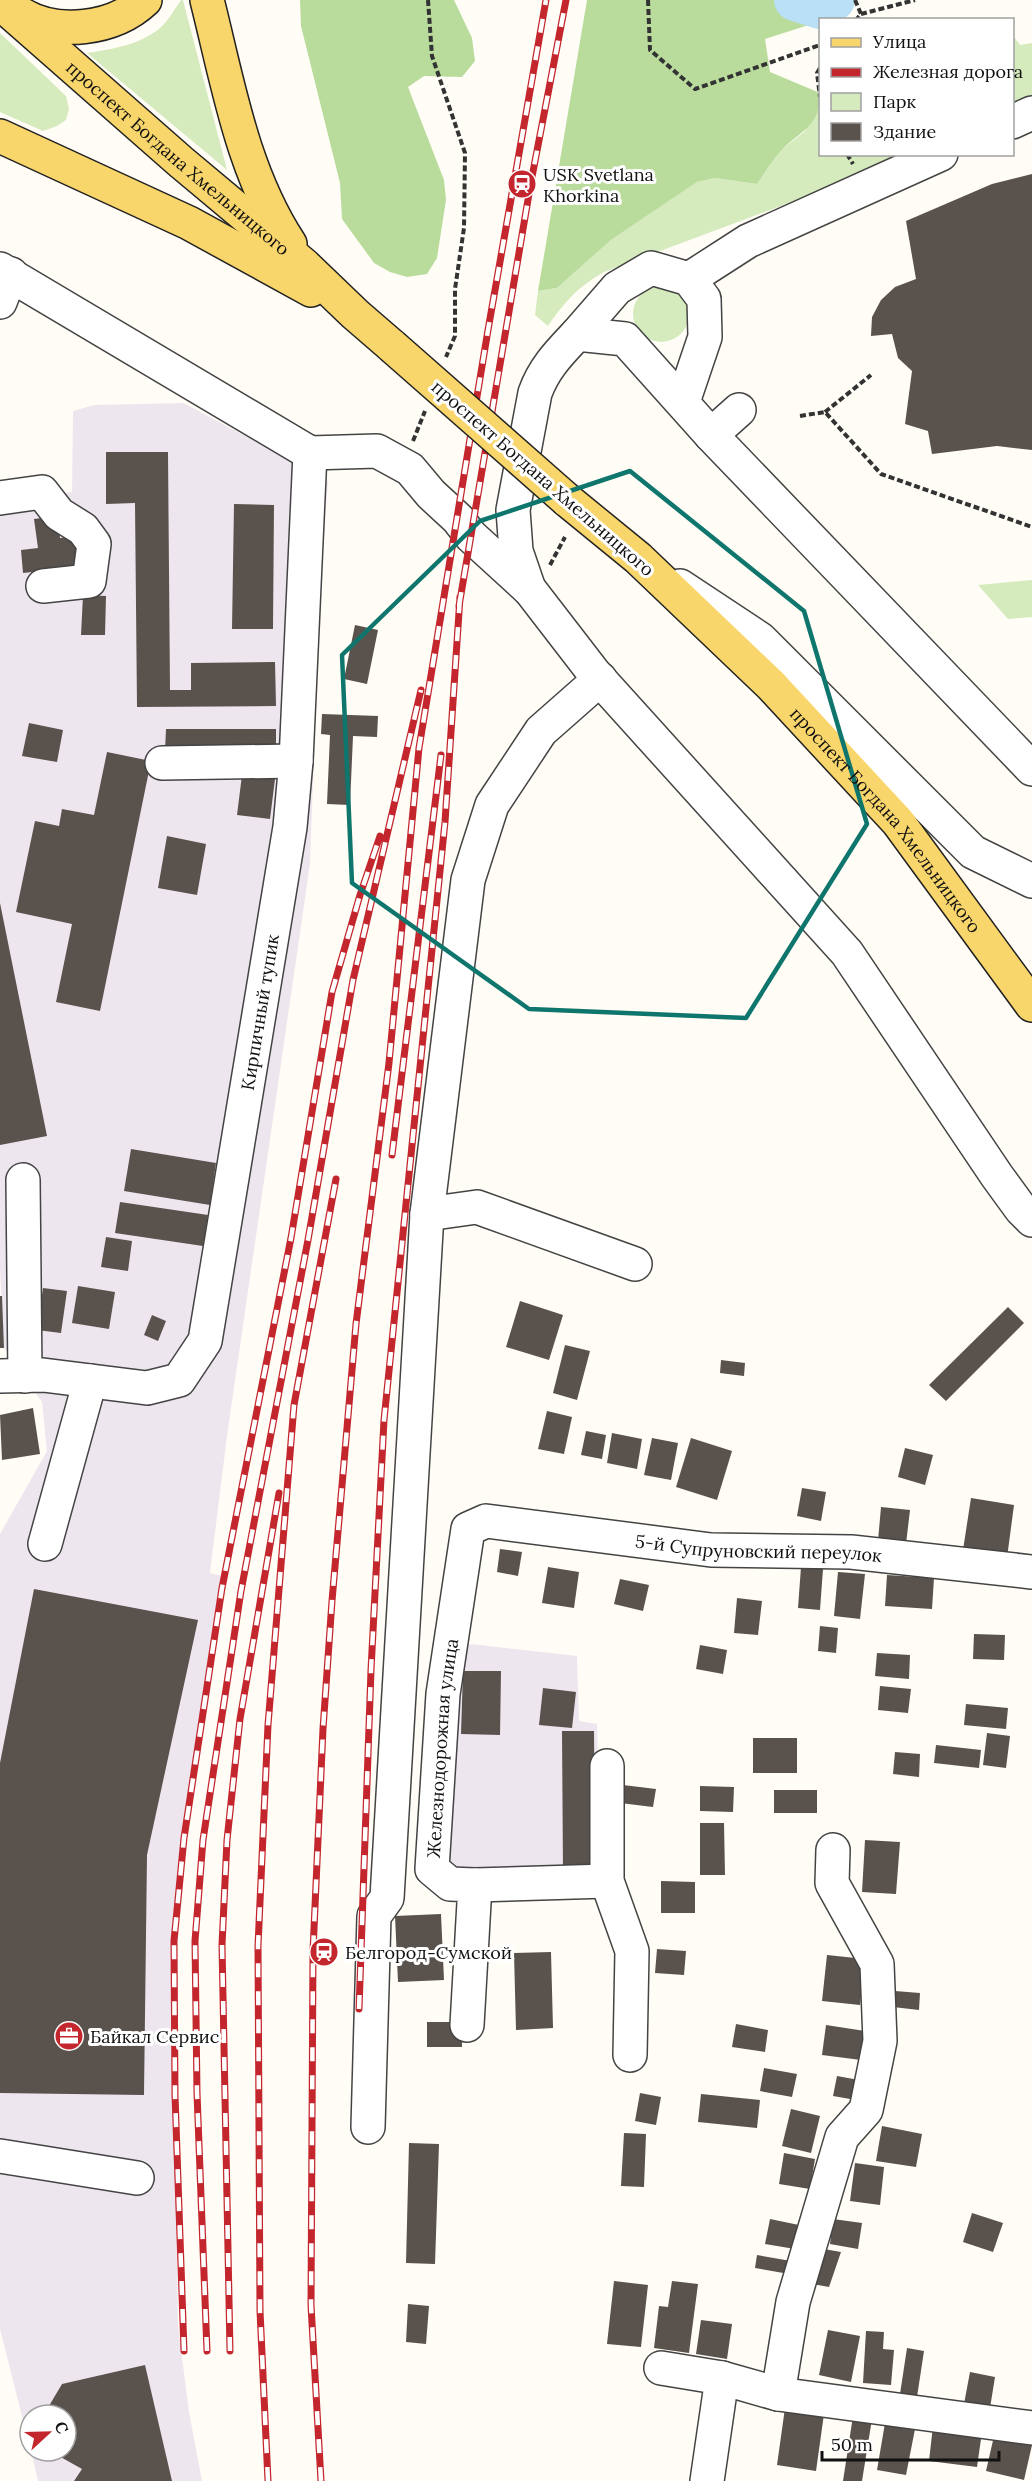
<svg xmlns="http://www.w3.org/2000/svg" width="1032" height="2481" font-family="Lora,serif">
	<style>
		.industrial { fill: #eee6ef }
		.green { fill: #d5ebbd }
		.forest { fill: #b9dc9c }
		.lines { fill: none; stroke-linecap: round; stroke-linejoin: round }
		.river { stroke: #b9e0f7; stroke-width: 42 }
		.building { fill: #5a524d }
		.minor-casing { stroke: #444; stroke-width: 36 }
		.major-casing { stroke: #222; stroke-width: 36 }
		.path { stroke: #333; stroke-width: 4; stroke-dasharray: 6 3; stroke-linecap: butt }
		.minor { stroke: #fff; stroke-width: 33 }
		.major { stroke: #f9d66b; stroke-width: 33 }
		.rail-casing { stroke: #c4262e; stroke-width: 7 }
		.rail { stroke: #fff; stroke-width: 4.5; stroke-dasharray: 14; stroke-linecap: butt }
		.major-bridge-casing { stroke: #222; stroke-width: 36; stroke-linecap: butt }
		.major-bridge { stroke: #f9d66b; stroke-width: 33 }
		.marked { fill: none; stroke: #0f766e; stroke-width: 4.5; stroke-linejoin: round }
		.labels { text-anchor: middle; dominant-baseline: central; stroke-width: 6; stroke-linejoin: round; paint-order: stroke }
		.street-label { font-size: 18px; fill: #111; stroke: #fff }
		.poi-label { font-size: 18px; fill: #111; stroke: #fff; text-anchor: start }
	</style>
	<rect width="100%" height="100%" fill="#fffdf5"/>
	<path class="industrial" d="M 184,403 L 328,481 L 320,592 L 310,864 L 227,1436 L 210,1573 L 227,1577 L 172,1926 L 178,2326 L 189,2412 L 202,2481 L 38,2481 L 31,2451 L 66,2451 L 66,2415 L 30,2415 L 30,2448 L 0,2329 L 0,1534 L 47,1451 L 42,1402 L 4,1348 L 0,1269 L 0,503 L 72,492 L 73,411 L 94,405 Z
		M 437,1642 L 480,1645 L 577,1656 L 579,1721 L 597,1724 L 601,1876 L 455,1877 L 438,1858 Z"/>
	<path class="green" d="M 181,0 L 183,0 L 227,170 L 87,53 C 113,49 146,44 165,23 C 171,16 176,7 181,0 Z
		M 0,33 L 66,96 L 69,109 L 66,120 L 57,126 L 43,131 L 0,112 Z
		M 1012,34 L 1020,45 L 1032,43 L 1032,102 L 1012,111 Z
		M 820,108 L 820,154 L 917,155 L 604,272 C 578,287 565,301 548,326 L 535,315 L 538,291 L 557,288 L 611,240 L 697,182 L 715,178 L 757,184 L 780,151 L 804,132 Z
		M633 314a28 28 0 1 1 56 0a28 28 0 1 1-56 0Z
		M 1032,580 L 1032,617 L 1008,619 L 978,585 Z"/>
	<path class="forest" d="M 300,0 L 454,0 L 472,38 L 475,61 L 462,77 L 424,76 L 408,87 L 444,180 L 446,200 L 437,258 L 427,274 L 407,277 L 390,272 L 374,263 L 342,219 L 340,183 L 301,26 Z
		M 587,0 L 812,0 L 818,22 L 765,39 L 770,72 L 820,93 C 821,128 798,131 779,153 C 771,163 764,174 757,184 L 715,178 L 697,182 L 611,240 L 557,288 L 538,291 Z"/>
	<g class="lines">
		<path class="river" d="M 795,0 L 820,8 L 834,0"/>
	</g>
	<path class="building" d="M 1032,174 L 1032,450 L 997,446 L 932,454 L 928,431 L 905,424 L 912,371 L 898,358 L 892,334 L 871,336 L 872,317 L 881,300 L 895,287 L 916,279 L 906,221 L 992,184 Z
		M 106,452 L 168,452 L 170,690 L 191,690 L 191,663 L 275,662 L 276,706 L 137,707 L 135,503 L 106,504 Z
		M 234,504 L 274,505 L 273,629 L 232,629 Z
		M 49,517 L 59,525 L 60,538 L 76,536 L 80,567 L 23,573 L 21,550 L 38,548 L 34,519 Z
		M 83,595 L 106,596 L 105,635 L 81,635 Z
		M 355,625 L 378,630 L 367,684 L 344,679 Z
		M 322,714 L 378,716 L 377,737 L 353,736 L 350,805 L 327,804 L 330,735 L 321,734 Z
		M 29,723 L 63,730 L 57,762 L 22,756 Z
		M 166,729 L 276,729 L 276,751 L 165,751 Z
		M 107,752 L 151,761 L 100,1011 L 56,1002 L 72,924 L 16,912 L 35,821 L 59,826 L 62,809 L 94,815 Z
		M 242,775 L 275,779 L 270,819 L 237,815 Z
		M 167,836 L 206,844 L 197,895 L 158,888 Z
		M 0,903 L 47,1136 L 0,1145 Z
		M 131,1149 L 216,1163 L 210,1205 L 124,1191 Z
		M 120,1202 L 208,1215 L 203,1246 L 115,1233 Z
		M 106,1237 L 132,1241 L 128,1271 L 101,1267 Z
		M 78,1286 L 115,1292 L 109,1329 L 72,1323 Z
		M 43,1288 L 67,1291 L 61,1333 L 37,1330 Z
		M 0,1296 L 2,1296 L 4,1348 L 0,1348 Z
		M 520,1301 L 563,1315 L 549,1360 L 506,1347 Z
		M 1008,1307 L 1024,1323 L 946,1401 L 929,1385 Z
		M 152,1315 L 166,1321 L 158,1341 L 144,1335 Z
		M 565,1345 L 590,1351 L 577,1400 L 553,1393 Z
		M 721,1360 L 745,1363 L 744,1376 L 720,1373 Z
		M 33,1408 L 40,1454 L 2,1460 L 0,1415 Z
		M 547,1411 L 572,1417 L 564,1454 L 538,1449 Z
		M 586,1431 L 606,1435 L 602,1459 L 581,1455 Z
		M 612,1433 L 642,1439 L 637,1469 L 607,1463 Z
		M 652,1438 L 678,1443 L 671,1480 L 644,1475 Z
		M 691,1438 L 732,1451 L 717,1500 L 676,1487 Z
		M 905,1448 L 933,1455 L 925,1485 L 898,1477 Z
		M 802,1488 L 826,1492 L 821,1521 L 797,1516 Z
		M 971,1498 L 1014,1505 L 1007,1558 L 963,1550 Z
		M 881,1507 L 910,1510 L 906,1544 L 878,1541 Z
		M 500,1549 L 522,1552 L 518,1576 L 497,1572 Z
		M 548,1567 L 579,1572 L 574,1608 L 542,1603 Z
		M 801,1567 L 823,1569 L 820,1610 L 798,1608 Z
		M 838,1572 L 865,1574 L 860,1619 L 834,1616 Z
		M 887,1575 L 934,1578 L 932,1609 L 885,1606 Z
		M 620,1579 L 649,1585 L 643,1611 L 614,1604 Z
		M 34,1589 L 198,1620 L 147,1855 L 144,2095 L 0,2093 L 0,1763 Z
		M 737,1598 L 762,1601 L 758,1635 L 734,1633 Z
		M 820,1626 L 838,1628 L 836,1653 L 818,1651 Z
		M 974,1634 L 1005,1635 L 1004,1660 L 973,1659 Z
		M 700,1645 L 727,1650 L 723,1674 L 696,1669 Z
		M 877,1653 L 910,1655 L 909,1679 L 875,1676 Z
		M 463,1671 L 501,1671 L 500,1735 L 461,1734 Z
		M 880,1686 L 911,1689 L 908,1713 L 878,1710 Z
		M 543,1688 L 576,1692 L 572,1728 L 539,1725 Z
		M 966,1704 L 1008,1708 L 1006,1729 L 964,1725 Z
		M 562,1731 L 594,1731 L 595,1873 L 563,1873 Z
		M 987,1733 L 1010,1736 L 1006,1768 L 983,1765 Z
		M 753,1738 L 797,1738 L 797,1773 L 753,1773 Z
		M 936,1745 L 981,1750 L 979,1768 L 934,1763 Z
		M 895,1752 L 920,1754 L 919,1777 L 893,1774 Z
		M 623,1785 L 656,1789 L 653,1807 L 620,1803 Z
		M 700,1786 L 734,1787 L 733,1812 L 700,1811 Z
		M 774,1790 L 817,1790 L 817,1813 L 774,1813 Z
		M 700,1823 L 724,1823 L 725,1875 L 700,1875 Z
		M 865,1840 L 900,1842 L 896,1894 L 862,1892 Z
		M 661,1881 L 695,1882 L 695,1913 L 661,1913 Z
		M 441,1914 L 444,1980 L 398,1982 L 395,1916 Z
		M 657,1949 L 686,1951 L 684,1975 L 655,1973 Z
		M 551,1952 L 553,2028 L 516,2030 L 514,1953 Z
		M 827,1955 L 865,1959 L 860,2005 L 822,2001 Z
		M 895,1991 L 920,1993 L 919,2010 L 893,2007 Z
		M 427,2022 L 462,2022 L 462,2047 L 427,2047 Z
		M 736,2024 L 768,2030 L 765,2052 L 732,2047 Z
		M 826,2025 L 865,2031 L 861,2060 L 822,2055 Z
		M 764,2068 L 797,2074 L 792,2097 L 760,2091 Z
		M 837,2076 L 859,2080 L 856,2100 L 833,2096 Z
		M 640,2093 L 661,2097 L 656,2125 L 635,2121 Z
		M 701,2094 L 760,2100 L 757,2128 L 698,2122 Z
		M 791,2109 L 820,2116 L 811,2153 L 782,2146 Z
		M 882,2126 L 922,2134 L 916,2167 L 876,2161 Z
		M 624,2133 L 646,2134 L 644,2187 L 621,2186 Z
		M 409,2143 L 439,2144 L 435,2264 L 406,2263 Z
		M 784,2153 L 815,2159 L 810,2189 L 779,2184 Z
		M 855,2163 L 884,2167 L 880,2205 L 850,2201 Z
		M 972,2213 L 1003,2223 L 993,2252 L 963,2242 Z
		M 770,2219 L 799,2225 L 795,2249 L 765,2244 Z
		M 833,2219 L 862,2223 L 858,2249 L 830,2244 Z
		M 818,2248 L 841,2252 L 829,2287 L 807,2283 Z
		M 757,2255 L 791,2261 L 789,2274 L 755,2268 Z
		M 614,2281 L 648,2285 L 641,2347 L 607,2344 Z
		M 672,2281 L 698,2284 L 689,2353 L 654,2348 L 659,2306 L 668,2307 Z
		M 408,2304 L 429,2306 L 426,2344 L 406,2342 Z
		M 701,2320 L 732,2324 L 727,2359 L 696,2354 Z
		M 828,2330 L 860,2336 L 851,2382 L 819,2375 Z
		M 866,2331 L 884,2332 L 883,2349 L 894,2350 L 891,2385 L 863,2383 Z
		M 907,2348 L 924,2351 L 917,2397 L 900,2394 Z
		M 145,2365 L 172,2481 L 74,2481 L 82,2469 L 57,2455 L 59,2451 L 66,2451 L 66,2437 L 72,2427 L 66,2423 L 66,2415 L 52,2415 L 46,2411 L 62,2384 Z
		M 970,2372 L 995,2377 L 990,2408 L 964,2404 Z
		M 785,2408 L 824,2414 L 816,2471 L 777,2465 Z
		M 853,2416 L 872,2419 L 862,2481 L 843,2481 Z
		M 885,2423 L 915,2429 L 906,2475 L 877,2470 Z
		M 933,2426 L 982,2432 L 977,2467 L 929,2461 Z
		M 994,2436 L 1032,2445 L 1024,2480 L 986,2471 Z"/>
	<g class="lines">
		<g class="minor-casing">
			<g id="minor">
				<path d="M 1012,122 L 1032,113"/>
				<path d="M 0,269 L 310,453 L 377,451 L 410,469 L 431,494 L 458,519 L 471,536 L 530,590 L 594,673 L 847,953 L 997,1176 L 1021,1209 L 1032,1220"/>
				<path d="M 689,279 L 748,241 L 941,154"/>
				<path d="M 0,302 L 11,274"/>
				<path d="M 577,334 L 617,288 L 651,268 L 689,279 L 704,299 L 705,337 L 683,402"/>
				<path d="M 711,435 L 739,410"/>
				<path d="M 0,498 L 42,492 L 59,514 L 83,529 L 94,544 L 89,581 L 43,586"/>
				<path d="M 680,586 L 760,639 L 973,852 L 1032,881"/>
				<path d="M 529,589 L 516,551 L 513,510 L 535,393 C 544,368 559,353 577,334 L 625,339 L 711,435 L 1032,769"/>
				<path d="M 162,763 L 296,761"/>
				<path d="M 23,1180 L 25,1376"/>
				<path d="M 427,1214 L 477,1207 L 635,1264"/>
				<path id="s1" d="M 0,1376 L 43,1375 L 147,1388 L 179,1380 L 205,1341 L 290,827 L 296,761 L 310,453"/>
				<path d="M 45,1544 L 90,1381"/>
				<path d="M 607,1766 L 607,1881 L 632,1951 L 630,2055"/>
				<path d="M 475,1885 L 607,1881"/>
				<path id="s2" d="M 467,2025 L 475,1885 L 450,1884 L 432,1869 L 443,1694 L 468,1529 L 486,1521 L 711,1550 L 851,1552 L 1032,1572"/>
				<path d="M 368,2127 L 374,1916 L 387,1898 L 427,1214 L 468,880 L 492,805 L 541,731 L 600,679"/>
				<path d="M 0,2156 L 137,2178"/>
				<path d="M 661,2368 L 722,2378 L 778,2394 L 1032,2428"/>
				<path d="M 778,2394 L 793,2302 L 842,2137 L 866,2110 L 880,2041 L 877,1964 L 832,1883 L 833,1850"/>
				<path d="M 707,2481 L 722,2378"/>
			</g>
		</g>
		<g class="major-casing">
			<g id="major">
				<path d="M 207,0 C 228,83 242,171 290,244"/>
				<path id="s3" d="M 0,3 L 181,162 L 304,265 L 355,314 L 392,346"/>
				<path d="M 21,14 C 57,36 113,30 145,0"/>
				<path d="M 0,136 L 189,223 L 311,290"/>
				<path id="s4" d="M 567,500 L 638,558 L 771,685 L 898,822 L 1032,1005"/>
			</g>
		</g>
		<path class="path" d="M 428,0 L 432,56 L 465,153 L 464,228 L 455,289 L 455,336 L 446,357
			M 648,0 L 650,50 L 695,89 L 820,45
			M 855,0 L 861,14 L 856,20
			M 861,14 L 915,0
			M 820,68 L 817,73 L 820,97
			M 847,154 L 853,164
			M 825,412 L 871,375
			M 800,416 L 825,412 L 881,474 L 1032,527
			M 413,441 L 425,411
			M 550,565 L 565,537"/>
		<use href="#minor" class="minor"/>
		<use href="#major" class="major"/>
		<g class="rail-casing">
			<path id="rail" d="M 459,606 L 531,182 L 566,0
				M 392,1155 L 441,755
				M 359,2009 L 371,1670 L 384,1420 L 445,822 L 460,597
				M 184,2351 L 175,2095 L 174,1941 L 184,1838 L 222,1588 L 291,1238 L 332,992 L 360,895 L 380,836
				M 207,2351 L 197,2093 L 195,1941 L 203,1840 L 241,1591 L 308,1240 L 353,980 L 421,690
				M 230,2351 L 222,1945 L 227,1840 L 240,1719 L 279,1493
				M 268,2481 L 260,2311 L 258,1946 L 268,1725 L 294,1405 L 336,1179
				M 321,2481 L 311,2305 L 313,1951 L 323,1729 L 332,1601 L 356,1324 L 389,1063 L 419,748 L 488,330 L 546,0"/>
		</g>
		<use href="#rail" class="rail"/>
		<g class="major-bridge-casing">
			<path id="major-bridge" d="M 392,346 L 567,500"/>
		</g>
		<use href="#major-bridge" class="major-bridge"/>
	</g>
	<path class="marked" d="M 630,471 L 804,611 L 867,824 L 746,1018 L 529,1009 L 352,883 L 342,655 L 480,521 Z"/>
	<defs>
		<g id="station-disc" transform="scale(1.5)"><circle r="9.5" fill="#c4262e" stroke="#fff"/><path d="M-3-6H3Q5-6 5-4V2Q5 4 3 4L4.5 6H3L1.5 4h-3L-3 6H-4.5L-3 4Q-5 4-5 2V-4Q-5-6-3-6ZM-3.5-4v3h7v-3ZM-3.5 1v1.5H-2V1ZM2 1v1.5H3.5V1Z" fill="#fff"/></g>
		<g id="office-disc" transform="scale(1.5)"><circle r="9.5" fill="#c4262e" stroke="#fff"/><path d="M-6-3h4V-5.5h4V-3h4V5H-6ZM-1-4.5V-3h2v-1.5ZM-6 0V1H6V0Z" fill="#fff"/></g>
	</defs>
	<g fill-rule="evenodd">
		<use href="#station-disc" x="522" y="184"/>
		<use href="#station-disc" x="324" y="1952"/>
		<use href="#office-disc" x="69" y="2036"/>
	</g>
	<g class="labels">
		<g class="street-label">
			<text stroke="none"><textPath href="#s3" startOffset="236">проспект Богдана Хмельницкого</textPath></text>
			<text transform="translate(543 478) rotate(41)">проспект Богдана Хмельницкого</text>
			<text stroke="none"><textPath href="#s4" startOffset="453">проспект Богдана Хмельницкого</textPath></text>
			<text stroke="none"><textPath href="#s1" startOffset="561">Кирпичный тупик</textPath></text>
			<text stroke="none"><textPath href="#s2" startOffset="825">5-й Супруновский переулок</textPath></text>
			<text stroke="none"><textPath href="#s2" startOffset="310">Железнодорожная улица</textPath></text>
		</g>
		<g class="poi-label">
			<text x="543" y="174">USK Svetlana<tspan x="543" dy="21">Khorkina</tspan></text>
			<text x="345" y="1952">Белгород-Сумской</text>
			<text x="90" y="2036">Байкал Сервис</text>
		</g>
	</g>
	<rect x="819" y="18" width="195" height="138" fill="#ffffff" stroke="#a0a0a0" stroke-width="1.5"/>
	<rect x="831" y="38" width="30" height="9" fill="#f9d66b" stroke="#a0a0a0" stroke-width="1.5"/>
	<text x="873" y="48" font-size="18" fill="#111111">Улица</text>
	<rect x="831" y="68" width="30" height="9" fill="#c4262e" stroke="#a0a0a0" stroke-width="1.5"/>
	<text x="873" y="78" font-size="18" fill="#111111">Железная дорога</text>
	<rect x="831" y="93" width="30" height="18" fill="#d5ebbd" stroke="#a0a0a0" stroke-width="1.5"/>
	<text x="873" y="108" font-size="18" fill="#111111">Парк</text>
	<rect x="831" y="123" width="30" height="18" fill="#5a524d" stroke="#a0a0a0" stroke-width="1.5"/>
	<text x="873" y="138" font-size="18" fill="#111111">Здание</text>
	<g transform="translate(48 2433) rotate(68)"><circle r="28" fill="#ffffff" stroke="#a0a0a0" stroke-width="1.5"/>
	<path d="M0-4.5L10 22L0 15L-10 22Z" fill="#c4262e"/>
	<text y="-9" font-size="16" font-weight="bold" text-anchor="middle" fill="#111111">С</text>
	</g>
	<path d="M822 2451v9h177v-9" fill="none" stroke="#111111" stroke-width="3"/>
	<text x="831" y="2451" font-size="18" fill="#111111" stroke="#ffffff" stroke-width="4.5" paint-order="stroke">50 m</text>
</svg>
